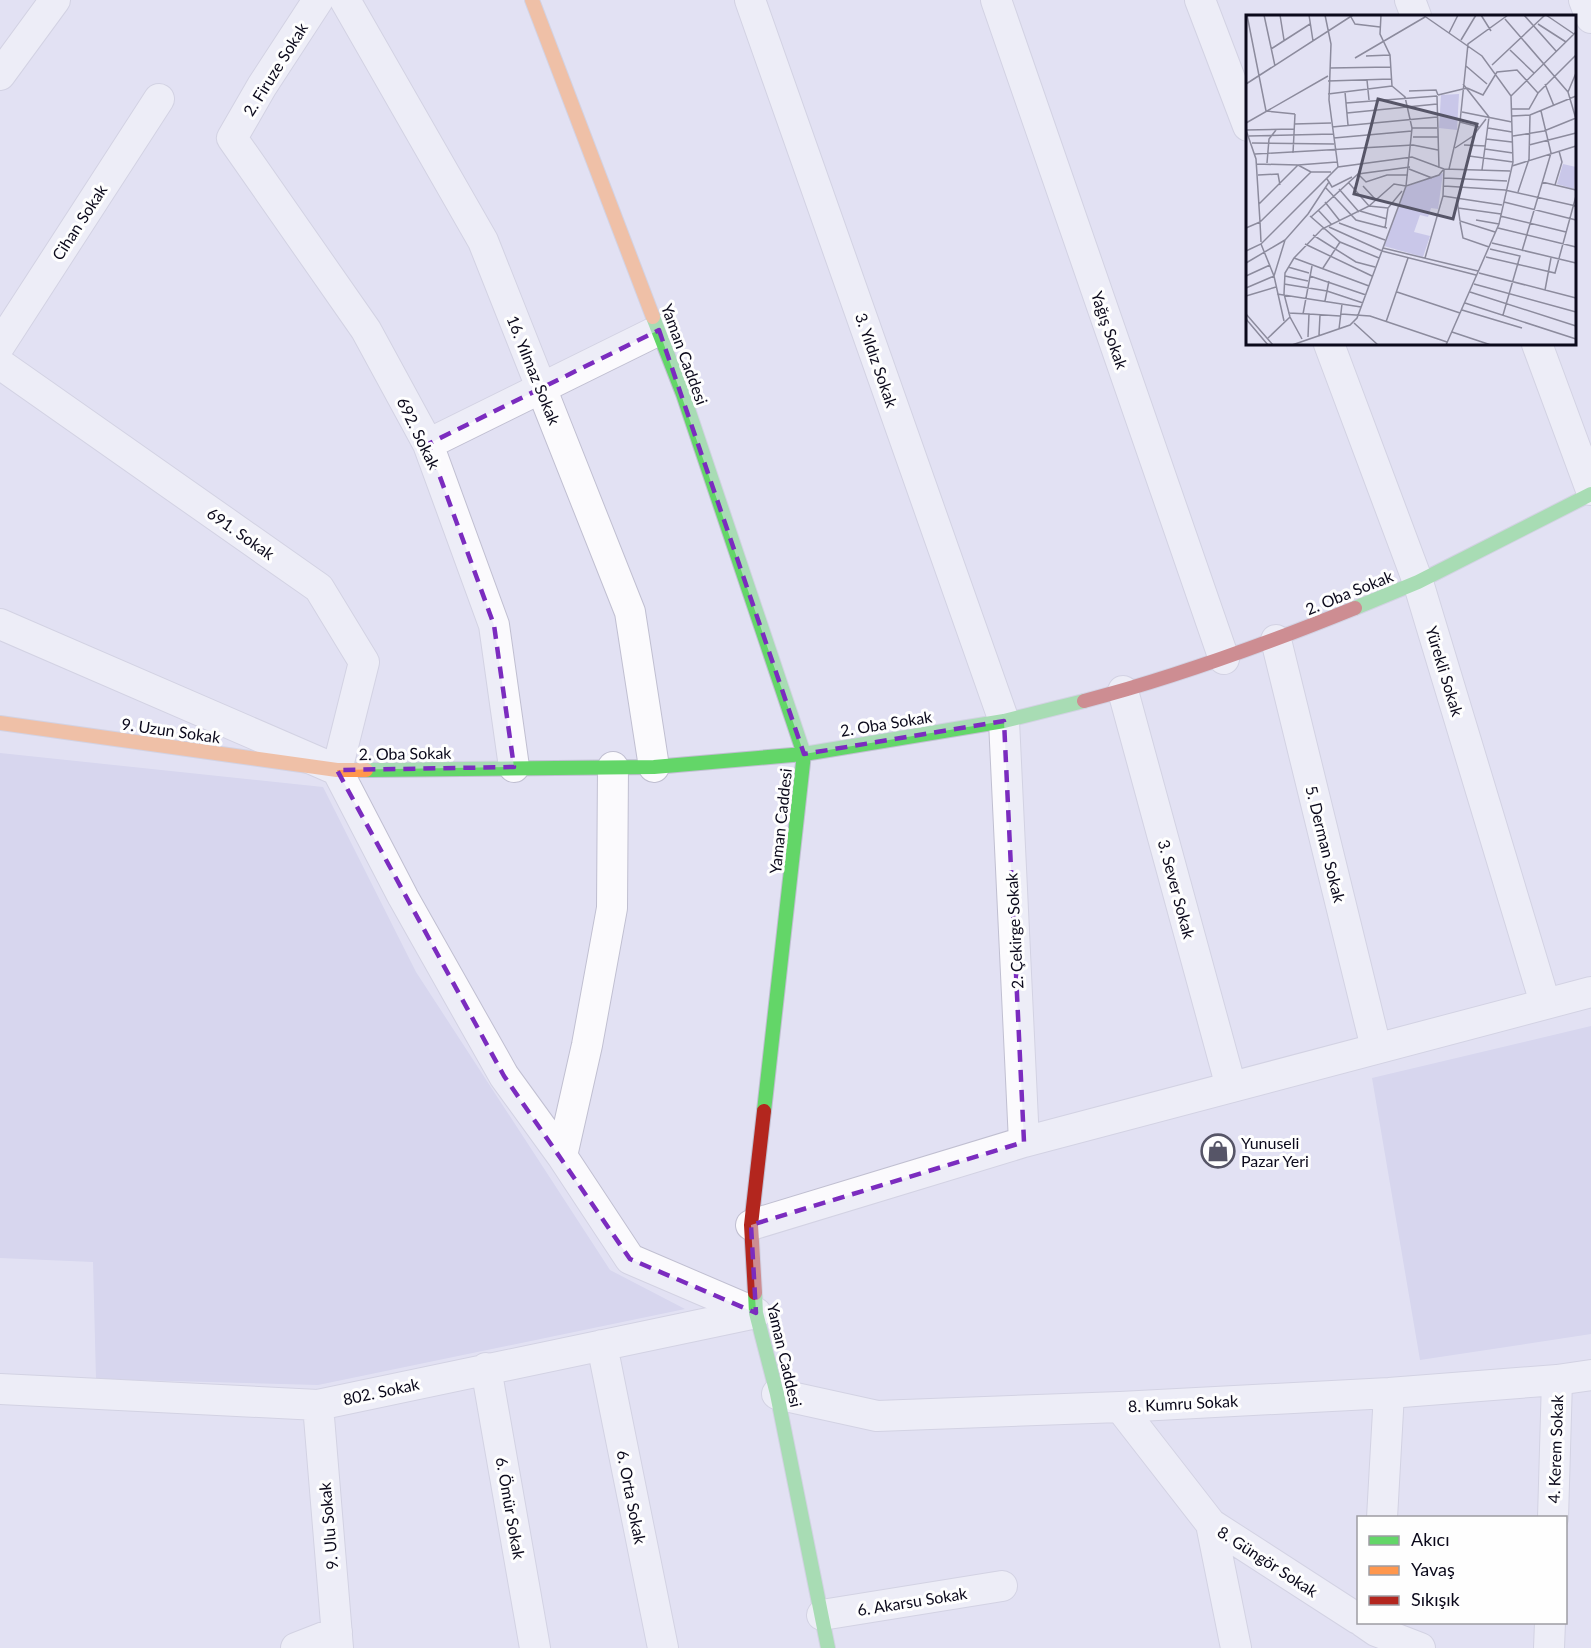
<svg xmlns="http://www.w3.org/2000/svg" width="1591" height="1648" font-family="Lato,sans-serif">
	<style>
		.green { fill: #c9c7e9 }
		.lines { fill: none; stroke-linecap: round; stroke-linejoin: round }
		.street-casing { stroke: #c0bfd1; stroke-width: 32 }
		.fast-casing { stroke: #c0bfd1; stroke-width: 16 }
		.slow-casing { stroke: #c0bfd1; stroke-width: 16 }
		.jam-casing { stroke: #c0bfd1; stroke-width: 16 }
		.street { stroke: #fbfafd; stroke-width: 30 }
		.fast { stroke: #63d668; stroke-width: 14 }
		.slow { stroke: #ff974d; stroke-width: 14 }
		.jam { stroke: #b3261e; stroke-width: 14 }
		.marked { fill: none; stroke: #7b2cbf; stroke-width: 4.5; stroke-dasharray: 12 8; stroke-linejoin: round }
		.labels { text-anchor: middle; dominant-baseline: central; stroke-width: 6; stroke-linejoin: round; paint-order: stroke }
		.street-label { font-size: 16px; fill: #0b091b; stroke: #fefefe }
		.poi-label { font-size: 16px; fill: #0b091b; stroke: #fefefe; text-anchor: start }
		.inset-road { fill: none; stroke: #8c8b9d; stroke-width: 1.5 }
		.view { fill: #565567; fill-opacity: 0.15; stroke: #565567; stroke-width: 3 }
		.inset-edge { fill: none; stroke: #0b091b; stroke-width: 3 }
	</style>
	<rect width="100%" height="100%" fill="#e2e1f3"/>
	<path class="green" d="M 0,753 L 323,787 L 416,972 L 610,1270 L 685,1309 L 318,1385 L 96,1379 L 93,1262 L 0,1258 Z
		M 1591,1026 L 1591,1334 L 1420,1360 L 1372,1078 Z"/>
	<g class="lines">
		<g class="street-casing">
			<path id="street" d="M 318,0 L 262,86 L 232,138 L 366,330 L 428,444 L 494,625 L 514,767
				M 345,0 L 483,241 L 630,612 L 654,767
				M 750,0 L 1004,721 L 1024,1142
				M 996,0 L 1224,659
				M 1200,0 L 1248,126
				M 1410,0 L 1416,16
				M 1584,0 L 1591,18
				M 0,75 L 55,0
				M 1329,344 L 1418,582 L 1545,1003
				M 1537,344 L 1591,490
				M 0,345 L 159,99
				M 0,364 L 319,588 L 364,662 L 337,770
				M 428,444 L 659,330
				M 0,624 L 337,770 L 403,897 L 504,1076 L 562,1156 L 630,1259 L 756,1313
				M 1276,640 L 1376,1048
				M 1123,691 L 1231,1087
				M 562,1156 L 587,1045 L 612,908 L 613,767
				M 751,1225 L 1024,1142 L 1591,992
				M 602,1345 L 663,1648
				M 486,1368 L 535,1648
				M 0,1389 L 318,1405 L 756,1313
				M 777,1394 L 877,1416 L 1120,1407 L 1389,1393 L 1557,1380 L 1591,1375
				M 318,1405 L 338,1648
				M 1120,1407 L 1211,1524 L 1358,1619
				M 1382,1518 L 1389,1393
				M 1553,1518 L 1557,1380
				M 1211,1524 L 1236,1648
				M 822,1615 L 1002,1586
				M 1363,1622 L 1376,1631 L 1420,1648
				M 296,1648 L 337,1632
				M 1549,1648 L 1550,1622"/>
		</g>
		<g class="fast-casing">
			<path id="fast" d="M 653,317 L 683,394 L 804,754 L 764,1111
				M 1355,608 L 1418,582 L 1591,494
				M 366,770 L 654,767 L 804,754 L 1004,721 L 1084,701
				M 755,1293 L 756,1313 L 777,1394 L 828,1648"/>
		</g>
		<g class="slow-casing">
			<path id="slow" d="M 532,0 L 653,317
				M 0,723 L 337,770 L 366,770"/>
		</g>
		<g class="jam-casing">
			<path id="jam" d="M 1084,701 C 1177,677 1266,644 1355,608
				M 755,1293 L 751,1225 L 764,1111"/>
		</g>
		<use href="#street" class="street"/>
		<use href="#fast" class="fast"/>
		<use href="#slow" class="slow"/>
		<use href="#jam" class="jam"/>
	</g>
	<path d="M0 0H1591V1648H0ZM 659,330 L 804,754 L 1004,721 L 1024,1142 L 751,1225 L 756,1313 L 630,1259 L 504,1076 L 337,770 L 514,767 L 494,625 L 428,444 Z" fill="#e2e1f3" fill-opacity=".55" fill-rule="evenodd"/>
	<path class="marked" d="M 659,330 L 804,754 L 1004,721 L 1024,1142 L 751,1225 L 756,1313 L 630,1259 L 504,1076 L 337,770 L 514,767 L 494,625 L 428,444 Z"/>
	<defs>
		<g id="shop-ring" transform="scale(1.725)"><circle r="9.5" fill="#fefefe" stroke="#565567" stroke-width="1.5"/><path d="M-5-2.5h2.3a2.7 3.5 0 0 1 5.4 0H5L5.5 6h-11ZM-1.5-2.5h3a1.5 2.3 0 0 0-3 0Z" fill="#565567"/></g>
	</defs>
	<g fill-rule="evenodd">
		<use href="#shop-ring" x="1218" y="1151"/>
	</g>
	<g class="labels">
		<g class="street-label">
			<text transform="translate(275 69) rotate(-58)">2. Firuze Sokak</text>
			<text transform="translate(79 222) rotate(-57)">Cihan Sokak</text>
			<text transform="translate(1110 330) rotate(71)">Yağış Sokak</text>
			<text transform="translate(685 354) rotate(70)">Yaman Caddesi</text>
			<text transform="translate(877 360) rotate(71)">3. Yıldız Sokak</text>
			<text transform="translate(534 370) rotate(68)">16. Yılmaz Sokak</text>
			<text transform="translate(419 433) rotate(64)">692. Sokak</text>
			<text transform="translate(241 533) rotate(35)">691. Sokak</text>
			<text transform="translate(1349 592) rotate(-22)">2. Oba Sokak</text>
			<text transform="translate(1445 671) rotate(73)">Yürekli Sokak</text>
			<text transform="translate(886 723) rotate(-9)">2. Oba Sokak</text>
			<text transform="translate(171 730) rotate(8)">9. Uzun Sokak</text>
			<text transform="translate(405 753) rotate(-1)">2. Oba Sokak</text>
			<text transform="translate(780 821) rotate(-84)">Yaman Caddesi</text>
			<text transform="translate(1326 844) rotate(76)">5. Derman Sokak</text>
			<text transform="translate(1177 889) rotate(75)">3. Sever Sokak</text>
			<text transform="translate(1014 931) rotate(-93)">2. Çekirge Sokak</text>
			<text transform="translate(785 1355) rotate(77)">Yaman Caddesi</text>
			<text transform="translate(381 1391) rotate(-12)">802. Sokak</text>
			<text transform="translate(1183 1403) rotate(-3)">8. Kumru Sokak</text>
			<text transform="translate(1555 1449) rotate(-88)">4. Kerem Sokak</text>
			<text transform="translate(632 1497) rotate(79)">6. Orta Sokak</text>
			<text transform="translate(511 1508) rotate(80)">6. Ömür Sokak</text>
			<text transform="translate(328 1526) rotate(-95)">9. Ulu Sokak</text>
			<text transform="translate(1268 1561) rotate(33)">8. Güngör Sokak</text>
			<text transform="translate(912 1601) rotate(-9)">6. Akarsu Sokak</text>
		</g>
		<g class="poi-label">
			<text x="1241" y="1142">Yunuseli<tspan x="1241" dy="18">Pazar Yeri</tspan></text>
		</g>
	</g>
	<g transform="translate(1246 15)">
		<rect width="330" height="330" fill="#e2e1f3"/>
		<path d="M 213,79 L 211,115 L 193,113 L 195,80 ZM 317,149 L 330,152 L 328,174 L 311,169 ZM 197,158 L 192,194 L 185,193 L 182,202 L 174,200 L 168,217 L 184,221 L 177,242 L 138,231 L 160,172 Z" fill="#c9c7e9"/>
		<path class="inset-road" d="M 1,0 L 20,96 L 49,99M 18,0 L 29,51M 34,0 L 38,25M 63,0 L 67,26M 79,0 L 85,29 L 83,85 L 92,152M 177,0 L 236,41 L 265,81 L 267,147 L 253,209 L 200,330M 235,0 L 245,16M 278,0 L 310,36M 300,0 L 328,19M 105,2 L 109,9 L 134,12M 259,4 L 322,77M 292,9 L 320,27M 203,18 L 212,0M 215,25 L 230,0M 25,34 L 64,9M 264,35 L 288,58M 120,41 L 144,40M 109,43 L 179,2M 246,50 L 299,0M 220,51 L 241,69M 84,53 L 145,52M 330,58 L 322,77 L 330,104M 121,65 L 123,85M 82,66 L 145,64M 0,69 L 107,0M 217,69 L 243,102M 299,69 L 308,91M 221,73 L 237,80 L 251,57 L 271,55 L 292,78 L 283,94 L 266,94M 163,76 L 190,75 L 192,80M 99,77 L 102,110M 292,78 L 330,40M 82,79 L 146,71M 192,80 L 221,73M 191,81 L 193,153M 265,81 L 330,17M 100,88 L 191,81M 216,97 L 266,107M 101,98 L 191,89M 266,101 L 284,100 L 330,81M 214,107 L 233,112M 0,108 L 82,61M 48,109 L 85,108M 86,112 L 191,102M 166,113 L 191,113M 242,113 L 266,117M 0,115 L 10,144 L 14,207 L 0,213M 0,115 L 48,114M 3,121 L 87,119M 267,121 L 298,116 L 330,103M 167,122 L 192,122M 88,123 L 166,116M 240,124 L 266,127M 6,128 L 88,129M 218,130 L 240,131M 283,130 L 330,118M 209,133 L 227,121 L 240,104M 239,134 L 267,138M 47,138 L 49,99M 9,139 L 167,130 L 192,135M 223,141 L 267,147M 21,148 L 23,124 L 30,115M 10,149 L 52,150 L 65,157M 52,150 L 91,147M 266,151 L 330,131M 163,154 L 186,163M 203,154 L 214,107 L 222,29 L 262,0M 236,155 L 243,102M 112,159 L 120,167 L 141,160 L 162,160M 12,160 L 32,159 L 34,170M 198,163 L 261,166M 83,167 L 86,172 L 106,162M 102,167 L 123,191 L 148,169 L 160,171M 296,167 L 330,175M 309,170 L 316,147 L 313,136M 117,171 L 130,185M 160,171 L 193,160 L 197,155M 198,171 L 259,175 L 330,191M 79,172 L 110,205 L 141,213M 93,174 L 113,197M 272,177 L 283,144 L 284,100M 197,181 L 256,190M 211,184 L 214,206 L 249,217M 79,187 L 94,206M 258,187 L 330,205M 13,189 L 52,150M 212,193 L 255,199M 72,195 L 86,210M 114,196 L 141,204M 64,201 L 94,227 L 133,243M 254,201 L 320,217M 65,202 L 112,159 L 164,152M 230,205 L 253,209M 214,207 L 217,223 L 243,232M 93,208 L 139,225M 83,212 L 136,236 L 230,260M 139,213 L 142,193 L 156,176M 252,213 L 330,232M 67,220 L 110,247 L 129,252M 15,227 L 14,207 L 65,157 L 85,157M 246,228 L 330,248M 15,229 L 28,261 L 38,306M 59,229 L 126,261M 137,233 L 232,256M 244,234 L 274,241 L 257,300M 0,236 L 15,229 L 92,152 L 166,142 L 198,154 L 264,156M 276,236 L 305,138 L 295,96M 240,242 L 309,258 L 330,181M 48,243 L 123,271M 179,243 L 197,181 L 198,154M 0,248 L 39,225M 42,252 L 63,258M 77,253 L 94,227M 233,258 L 330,283M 0,261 L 24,250M 39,261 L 62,266M 64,261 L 120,280M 38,269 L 81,276 L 117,288M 228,269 L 330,297M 0,273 L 28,261 L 39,225 L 62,199 L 83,167 L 81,164M 299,275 L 305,243M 151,277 L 214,298M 224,277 L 330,311M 31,279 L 115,292M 0,281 L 30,272M 79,286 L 83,266M 219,288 L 330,324M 216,295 L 276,313M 42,298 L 63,299 L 62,322M 0,299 L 27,330M 57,299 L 66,251M 63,299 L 94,301M 95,299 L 124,301 L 201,327M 0,304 L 22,330M 140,307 L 162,243M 108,308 L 132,330M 93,314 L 96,289M 206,317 L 245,330M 73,320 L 74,300M 22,323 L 44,302M 56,324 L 44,302 L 38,279 L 39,258 L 48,243 L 76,214 L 123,191 L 142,193M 46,330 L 104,310 L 111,303 L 160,171 L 166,113 L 159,82 L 146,71 L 144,40 L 134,19 L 135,0"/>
		<path class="view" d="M 132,84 L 231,109 L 207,204 L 108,179 Z"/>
		<rect width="330" height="330" class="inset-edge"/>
	</g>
	<rect x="1357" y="1516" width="210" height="108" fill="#fefefe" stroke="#9d9ca3" stroke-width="1.5"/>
	<rect x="1369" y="1536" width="30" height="9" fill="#63d668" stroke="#9d9ca3" stroke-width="1.5"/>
	<text x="1411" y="1546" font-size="18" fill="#0b091b">Akıcı</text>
	<rect x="1369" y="1566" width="30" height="9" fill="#ff974d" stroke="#9d9ca3" stroke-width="1.5"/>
	<text x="1411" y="1576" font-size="18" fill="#0b091b">Yavaş</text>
	<rect x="1369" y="1596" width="30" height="9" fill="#b3261e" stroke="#9d9ca3" stroke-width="1.5"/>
	<text x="1411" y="1606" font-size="18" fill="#0b091b">Sıkışık</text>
</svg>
